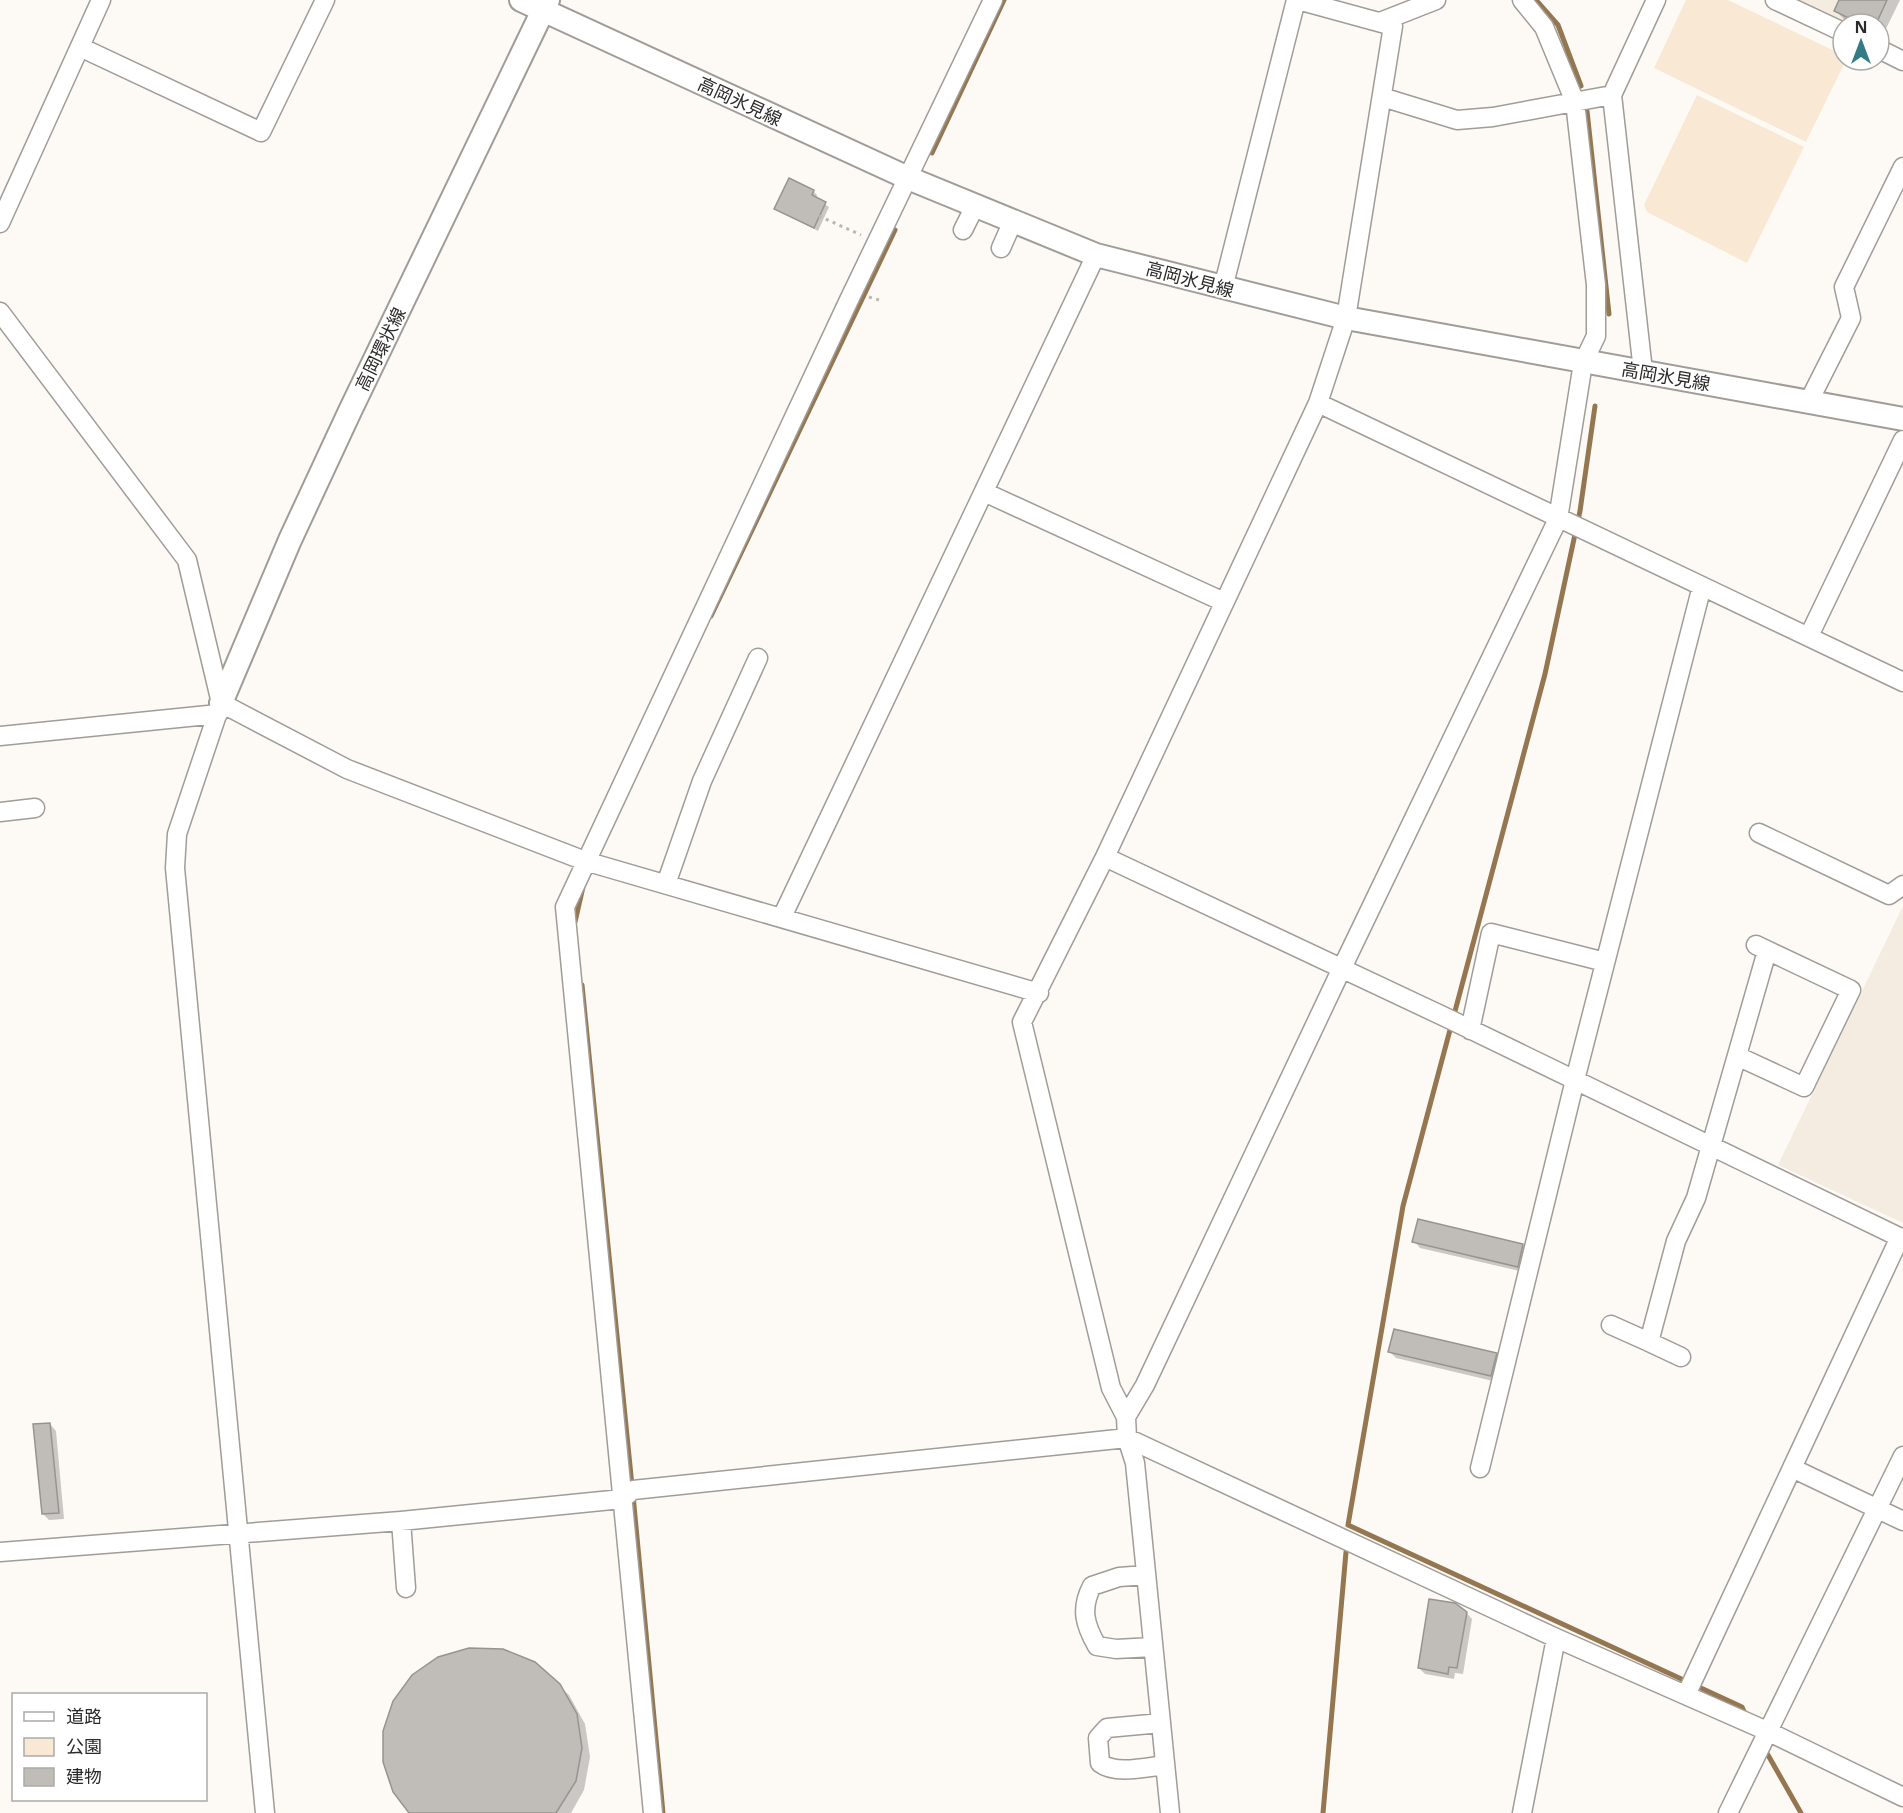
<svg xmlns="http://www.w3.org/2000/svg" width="1903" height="1813" font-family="'Open Sans','Noto Sans JP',sans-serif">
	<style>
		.built { fill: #f4ebe1 }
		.green { fill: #f9e8d4 }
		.shadow { fill: #0003 }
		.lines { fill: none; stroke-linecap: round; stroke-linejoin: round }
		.stream { stroke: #947650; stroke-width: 5 }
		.building { fill: #c0bcb8; stroke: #979490; stroke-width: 1.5 }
		.minor-casing { stroke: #a09c98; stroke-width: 21 }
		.major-casing { stroke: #a09c98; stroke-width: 26 }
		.path { stroke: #b9b7b3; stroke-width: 3; stroke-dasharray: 3 4.5; stroke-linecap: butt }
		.minor { stroke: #fff; stroke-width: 18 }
		.major { stroke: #fff; stroke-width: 22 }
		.labels { text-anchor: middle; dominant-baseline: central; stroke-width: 4.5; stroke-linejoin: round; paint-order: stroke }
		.street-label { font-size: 18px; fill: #2c2a29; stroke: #fff }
	</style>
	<rect width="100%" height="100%" fill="#fdfaf5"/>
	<path class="built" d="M 1795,0 L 1884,0 L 1872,24 L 1844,24 Z
		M 1903,906 L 1903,1223 L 1778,1165 Z"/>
	<path class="green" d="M 1686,0 L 1728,0 L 1843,55 L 1843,60 L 1846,60 L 1806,142 L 1654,68 Z
		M 1697,95 L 1804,147 L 1747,263 L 1647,212 L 1644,205 Z"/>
	<path class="shadow" d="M 1841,0 L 1900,0 L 1882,37 L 1879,36 L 1879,24 L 1854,24 L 1844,19 L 1836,11 Z
		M 813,191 L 817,195 L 816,199 L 829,207 L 818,231 L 776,209 Z
		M 1414,1241 L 1523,1245 L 1529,1251 L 1524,1272 L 1420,1248 Z
		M 1390,1352 L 1496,1355 L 1502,1361 L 1497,1382 L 1396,1358 Z
		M 50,1424 L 56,1431 L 64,1519 L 49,1520 L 43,1514 Z
		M 1430,1601 L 1462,1608 L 1472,1619 L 1463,1674 L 1455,1673 L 1454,1679 L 1425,1674 L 1419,1668 Z
		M 559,1686 L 569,1695 L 585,1724 L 590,1757 L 584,1790 L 571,1813 L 410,1813 Z"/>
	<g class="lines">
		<path class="stream" d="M 1536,0 L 1558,25 L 1581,86
			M 1587,111 L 1609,314
			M 932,153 L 1004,0
			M 1595,406 L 1580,511 L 1545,674 L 1403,1206 L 1348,1525 L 1742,1707 L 1746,1716
			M 711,616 L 895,230
			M 575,922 L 583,887
			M 582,985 L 632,1486
			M 633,1495 L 663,1813
			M 1764,1748 L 1801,1813
			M 1323,1813 L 1346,1552"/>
	</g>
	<path class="building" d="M 1839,0 L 1887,0 L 1876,24 L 1861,24 L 1834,11 Z
		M 789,178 L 814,190 L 812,195 L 826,202 L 814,228 L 774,209 Z
		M 1418,1219 L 1523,1244 L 1518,1267 L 1412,1242 Z
		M 1394,1329 L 1497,1353 L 1491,1376 L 1388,1352 Z
		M 50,1423 L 59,1513 L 42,1514 L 33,1424 Z
		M 1429,1599 L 1455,1603 L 1467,1612 L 1457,1668 L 1449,1667 L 1448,1674 L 1418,1668 Z
		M 469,1648 L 503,1649 L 535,1662 L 560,1684 L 577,1714 L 582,1748 L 576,1781 L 556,1813 L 409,1813 L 393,1792 L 383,1762 L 383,1731 L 393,1701 L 412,1675 L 438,1657 Z"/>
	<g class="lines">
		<g class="minor-casing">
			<path id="minor" d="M 1775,0 L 1843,32
				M 1380,22 L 1436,0
				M 80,47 L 261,132 L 325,0
				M 1879,49 L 1903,61
				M 1382,97 L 1457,120 L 1493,117 L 1612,95
				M 0,223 L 101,0
				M 963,230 L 975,206
				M 1001,248 L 1013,221
				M 1223,288 L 1296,0
				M 0,312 L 187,560 L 221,703 L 177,834 L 175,868 L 265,1813
				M 1643,371 L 1612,95 L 1656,0
				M 1809,401 L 1851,318 L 1844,287 L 1903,167
				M 1318,403 L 1903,682
				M 984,492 L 1224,602
				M 1809,636 L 1903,440
				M 221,703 L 347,769 L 585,861 L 1039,993
				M 0,736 L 218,714
				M 0,812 L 35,808
				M 1759,833 L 1889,895 L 1903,885
				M 1105,857 L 1447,1018 L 1903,1239
				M 666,884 L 702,781 L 758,658
				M 782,917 L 1096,255
				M 1470,1030 L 1491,933 L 1605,962
				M 1737,1056 L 1804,1087 L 1851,990 L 1756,945
				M 1900,1237 L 1792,1468 L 1903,1521
				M 1611,1325 L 1649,1342 L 1676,1241 L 1696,1198 L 1767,951
				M 1649,1342 L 1681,1357
				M 1126,1417 L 1145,1385 L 1342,968 L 1558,519 L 1583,363 L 1596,336 L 1596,285 L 1575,102 L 1544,27 L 1522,0
				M 1480,1468 L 1575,1080 L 1702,586
				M 401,1521 L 406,1588
				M 0,1552 L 401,1521 L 622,1499 L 633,1490 L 1127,1438 L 1556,1638 L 1767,1731 L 1903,1797
				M 1146,1575 L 1119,1577 L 1092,1586 C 1080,1609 1085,1625 1097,1646 L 1116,1649 L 1153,1647
				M 1686,1695 L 1792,1468
				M 1161,1723 L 1107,1728 L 1098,1738 L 1100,1763 C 1115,1775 1147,1767 1165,1765
				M 653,1813 L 565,907 L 848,302 L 993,0
				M 1170,1813 L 1135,1463 L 1127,1438 L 1126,1417 L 1111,1388 L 1022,1022 L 1105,857 L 1318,403 L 1346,318 L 1393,26 L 1298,0
				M 1522,1813 L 1556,1638
				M 1728,1813 L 1903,1456"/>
		</g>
		<g class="major-casing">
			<path id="major" d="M 521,0 L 908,178 L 1096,255 L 1346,318 L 1903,419
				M 221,703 L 290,540 L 350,411 L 548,0"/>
		</g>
		<path class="path" d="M 819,216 L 861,235
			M 869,297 L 879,300"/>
		<use href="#minor" class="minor"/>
		<use href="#major" class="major"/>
	</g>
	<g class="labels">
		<g class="street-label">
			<text transform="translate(740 101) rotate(25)">高岡氷見線</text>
			<text transform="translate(1190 279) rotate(15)">高岡氷見線</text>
			<text transform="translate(380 349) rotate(-64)">高岡環状線</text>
			<text transform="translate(1666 376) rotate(10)">高岡氷見線</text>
		</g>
	</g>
	<rect x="12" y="1693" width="195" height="108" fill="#ffffff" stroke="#abaaa9" stroke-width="1.5"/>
	<rect x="24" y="1712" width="30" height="9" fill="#ffffff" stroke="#abaaa9" stroke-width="1.5"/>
	<text x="66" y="1723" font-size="18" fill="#2c2a29">道路</text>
	<rect x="24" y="1738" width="30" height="18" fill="#f9e8d4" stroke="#abaaa9" stroke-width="1.5"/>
	<text x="66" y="1753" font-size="18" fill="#2c2a29">公園</text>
	<rect x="24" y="1768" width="30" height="18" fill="#c0bcb8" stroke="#abaaa9" stroke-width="1.5"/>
	<text x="66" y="1783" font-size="18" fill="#2c2a29">建物</text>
	<g transform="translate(1861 42)"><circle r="28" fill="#ffffff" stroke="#abaaa9" stroke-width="1.5"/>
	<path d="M0-4.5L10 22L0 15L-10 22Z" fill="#347c84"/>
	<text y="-9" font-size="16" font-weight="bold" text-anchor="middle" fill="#2c2a29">N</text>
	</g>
</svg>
